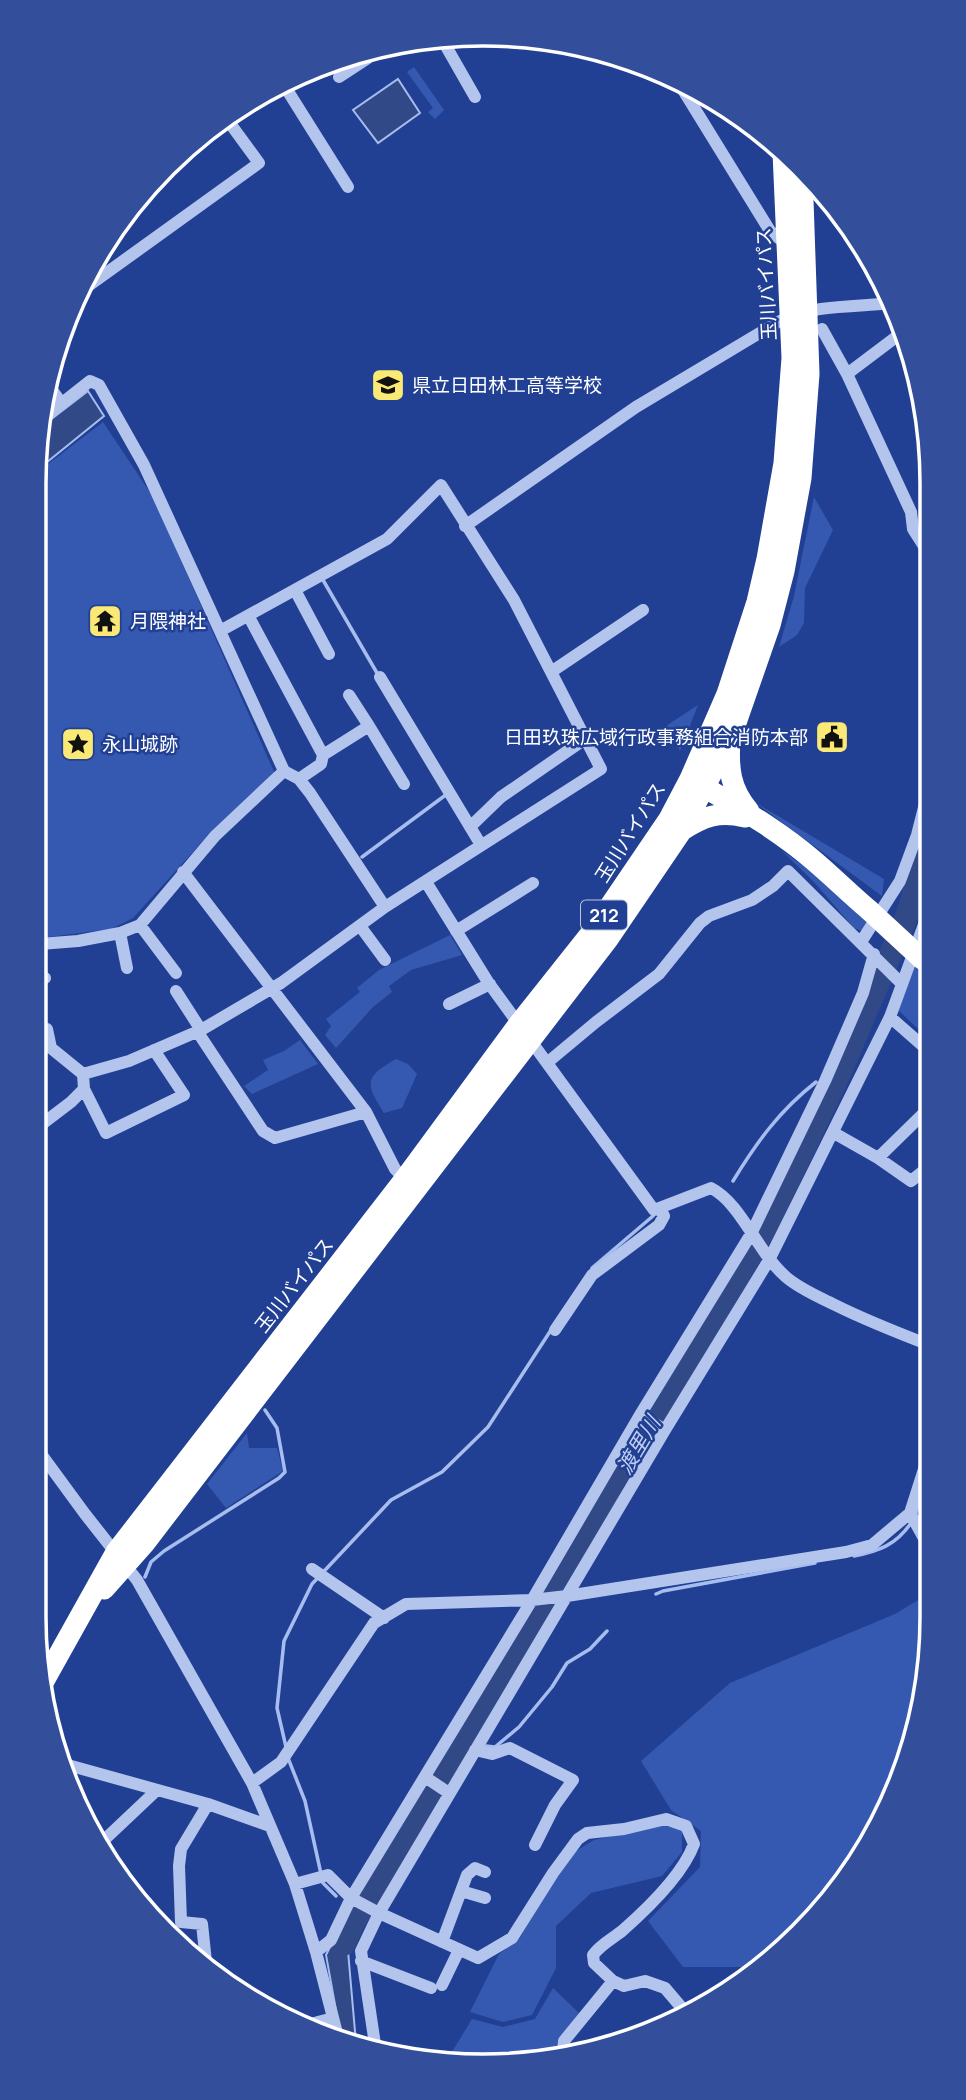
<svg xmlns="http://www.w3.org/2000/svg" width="966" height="2100" font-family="Manrope,'Noto Sans JP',sans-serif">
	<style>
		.green { fill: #3559b0 }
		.water { fill: #324987; stroke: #a7bdef; stroke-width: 2 }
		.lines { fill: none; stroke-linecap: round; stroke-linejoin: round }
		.stream { stroke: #a7bdef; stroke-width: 3.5 }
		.river { stroke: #324987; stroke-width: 23 }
		.minor { stroke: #b3c4ed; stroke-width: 12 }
		.highway { stroke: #fff; stroke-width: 21 }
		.highway-bridge { stroke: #fff; stroke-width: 21 }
		.labels { text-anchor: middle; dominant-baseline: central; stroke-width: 5; stroke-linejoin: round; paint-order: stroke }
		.shield { fill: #214093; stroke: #bcc6df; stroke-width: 2 }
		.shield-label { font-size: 18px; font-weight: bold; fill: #fff }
		.street-label { font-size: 19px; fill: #fff; stroke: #214093 }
		.poi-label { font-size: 19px; fill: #fff; stroke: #214093; text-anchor: start }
		.water-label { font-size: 21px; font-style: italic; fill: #c0cff4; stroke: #214093 }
		.rim { fill: none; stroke: #fff; stroke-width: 3.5 }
	</style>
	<rect width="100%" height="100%" fill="#214093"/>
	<path class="green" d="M 414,67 L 444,110 L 435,119 L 428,112 L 433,108 L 407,72 Z
		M 103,422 L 153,497 L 275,774 L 212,831 L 133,918 L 111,929 L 48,937 L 33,935 L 33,483 L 35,474 Z
		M 814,497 L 833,530 L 805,588 L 804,623 L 797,635 L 779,647 L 794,596 Z
		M 698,705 L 680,751 L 666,726 Z
		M 756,803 L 884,879 L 882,896 Z
		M 781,850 L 826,882 L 870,922 L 862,931 L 854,928 L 813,881 Z
		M 450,935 L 462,955 L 411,970 L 389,986 L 392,992 L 373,1007 L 336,1048 L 325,1035 L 331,1026 L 326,1019 L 360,992 L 357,988 L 379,970 Z
		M 916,964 L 931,977 L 931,1041 L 898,1010 Z
		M 300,1040 L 318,1064 L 252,1094 L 244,1086 L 268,1070 L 263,1060 L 284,1051 Z
		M 396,1059 L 408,1064 L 417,1074 L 402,1108 L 384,1113 C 365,1083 364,1077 396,1059 Z
		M 247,1433 L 249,1448 L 277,1448 L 283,1471 L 226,1508 L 207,1484 Z
		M 933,1591 L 933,1617 L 899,1789 L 821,1914 L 756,1967 L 683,1967 L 648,1921 L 700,1867 L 701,1831 L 671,1810 L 641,1761 L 730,1683 L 895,1614 Z
		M 659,1825 L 682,1829 L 682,1852 L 662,1876 L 591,1893 L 556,1926 L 556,1968 L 532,2015 L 503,2022 L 470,2012 L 499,1954 L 520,1938 L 553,1879 L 574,1852 L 594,1840 Z
		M 553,1988 L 579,2013 L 558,2040 L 552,2060 L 542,2063 L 447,2060 L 472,2019 L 503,2027 L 535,2019 Z"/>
	<path class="water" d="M 398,79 L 420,113 L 378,143 L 353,110 Z
		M 88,391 L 104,416 L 36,471 L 45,424 Z
		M 348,1911 L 364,1919 L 348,1951 L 356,2043 L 341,2038 L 326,1955 Z"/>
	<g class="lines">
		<path class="stream" d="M 323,580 L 377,673
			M 362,857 L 447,794
			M 733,1181 C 757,1142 779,1111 816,1082
			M 592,1268 L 653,1216
			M 915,1516 L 932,1464
			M 854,1556 C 879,1551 896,1545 911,1523
			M 145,1577 L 151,1562 L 164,1551 L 279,1478 L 285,1472 L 277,1428 L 265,1410
			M 656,1594 L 663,1591 L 815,1563
			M 486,1746 L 495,1747 L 519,1727 L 552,1687 L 567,1663 L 590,1649 L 607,1631
			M 286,1747 L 277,1708 L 284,1641 L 312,1584 L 391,1500 L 442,1472 L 488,1427 L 551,1330
			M 288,1758 L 305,1801 L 323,1883 L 336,1896"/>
		<path class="river" d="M 344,1944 L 352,1925 L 762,1236 L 839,1075 L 908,913 L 930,837"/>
		<path class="minor" d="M 443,41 L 475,97
			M 339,77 L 368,58
			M 677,80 L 770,231 L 786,244
			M 284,85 L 348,187
			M 80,292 L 259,163 L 229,122
			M 822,329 L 847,374
			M 904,331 L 847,374 L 911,512 L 913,529 L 929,554
			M 52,390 L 62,404
			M 465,526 L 636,407 L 778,322 C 812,304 857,307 894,303
			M 295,590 L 329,654
			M 249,617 L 323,755 L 369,726 L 404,784
			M 551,672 L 643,610
			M 380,677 L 481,845
			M 349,695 L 369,726
			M 284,771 L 299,779 L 310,793 L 385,907
			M 299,779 L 321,764 L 323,755
			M 470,827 L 501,797 L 585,739
			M 183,872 L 366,1112 L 395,1169 L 408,1183
			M 426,882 L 488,982 L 654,1210 L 711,1188 C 741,1203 758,1253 786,1277 C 800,1289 817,1296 833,1304 C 865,1320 898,1333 932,1346
			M 140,925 L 176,973
			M 360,926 L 385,960
			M 456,931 L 533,883
			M 120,933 L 127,968
			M 33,942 L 40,944 L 78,941 L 120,933 L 140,925 L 215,836 L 284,771 L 144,465 L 99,385 L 90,381 L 47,415
			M 861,942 L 900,881 L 917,835 L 930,784
			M 33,962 L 37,979 L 45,978
			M 176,991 L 201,1030
			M 449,1004 L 490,984
			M 890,1017 L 931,1053
			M 47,1029 L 51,1048 L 83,1074
			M 197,1031 L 263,1131 L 275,1138 L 366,1112
			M 548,1062 L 596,1022 L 659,974 L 700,923 L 709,916 L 752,900 L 773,886 L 788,871 L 902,984
			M 84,1089 L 106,1133 L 184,1095 L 154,1050
			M 33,1131 L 71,1102 L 84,1089 L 83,1074 L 129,1061 L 201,1030 L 281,983 L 385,907 L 601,769 L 514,600 L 441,485 L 387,539 L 220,631
			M 834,1133 L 878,1158 L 911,1181 L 931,1165
			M 878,1158 L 929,1108
			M 555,1330 L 592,1275 L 659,1225 L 664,1216 L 659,1208
			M 640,1415 L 665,1430
			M 33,1443 L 85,1514 L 137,1580 L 252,1783 L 295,1884 L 316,1952 L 338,2037
			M 910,1513 L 925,1540 L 932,1541
			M 312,1569 L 384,1618
			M 475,1750 L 492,1754 L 510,1748 L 573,1780 L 555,1805 L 535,1845
			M 57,1762 L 208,1804 L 270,1826
			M 425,1777 L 449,1793
			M 252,1783 L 281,1762 L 374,1623 L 406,1604 L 532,1600 L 567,1596 L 846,1552 L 872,1545 L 910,1513 L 932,1444
			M 103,1841 L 157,1790
			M 295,1884 L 328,1875 L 351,1898 L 379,1913 L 478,1958 L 512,1938 L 553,1873 L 578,1839 L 587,1833 L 624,1829 L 666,1819 L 686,1826 L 694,1844 C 683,1874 647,1909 622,1931 C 612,1939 601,1944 593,1955 L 594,1963 L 613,1981 L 624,1986 L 645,1981 L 665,1988 L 687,2014
			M 461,1891 L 485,1898
			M 442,1942 L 467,1875 L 475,1868 L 485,1872
			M 316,1952 L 331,1940 L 351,1898 L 532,1600 L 640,1415 L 751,1234 L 825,1081 L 863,993 L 874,954
			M 361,1961 L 431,1988
			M 206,1962 L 202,1924 L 181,1922 L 179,1866 L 181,1849 L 208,1804
			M 442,1985 L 459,1950
			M 307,2025 L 333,2018
			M 376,2051 L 361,1951 L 379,1913 L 665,1430 L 769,1260 L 890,1017 L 930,908
			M 562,2056 L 564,2041 L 613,1981"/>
		<path class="highway" d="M 730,740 C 728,768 730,789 749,811
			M 691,779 C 732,804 776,828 813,860 C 832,876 850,894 869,910
			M 681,831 C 704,816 719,811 745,817
			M 104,1589 L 144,1544 L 608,939 L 680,833 L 731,737 L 770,625 L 784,571 L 801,478 L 809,374 L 802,171
			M 44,1681 L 116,1552 L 404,1180 L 518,1025 L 595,928 L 669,819 L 690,779 L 727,694 L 757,602 L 767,559 L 784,463 L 792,358 L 783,152"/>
		<path class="highway-bridge" d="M 869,910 L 922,959"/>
	</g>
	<defs>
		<g id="school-square" transform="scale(1.75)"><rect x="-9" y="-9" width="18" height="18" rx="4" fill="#fae975" stroke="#214093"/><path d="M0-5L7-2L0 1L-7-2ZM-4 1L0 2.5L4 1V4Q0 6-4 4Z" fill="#111"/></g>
		<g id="temple-square" transform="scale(1.75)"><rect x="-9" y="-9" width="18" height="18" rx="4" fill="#fae975" stroke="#214093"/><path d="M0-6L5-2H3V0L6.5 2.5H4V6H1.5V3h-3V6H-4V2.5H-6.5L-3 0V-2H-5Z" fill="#111"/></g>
		<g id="civic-square" transform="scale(1.75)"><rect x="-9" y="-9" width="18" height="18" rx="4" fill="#fae975" stroke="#214093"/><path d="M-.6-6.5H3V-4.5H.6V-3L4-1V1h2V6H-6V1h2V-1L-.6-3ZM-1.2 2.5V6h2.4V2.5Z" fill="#111"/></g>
		<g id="sight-square" transform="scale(1.75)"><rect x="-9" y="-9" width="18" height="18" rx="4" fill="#fae975" stroke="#214093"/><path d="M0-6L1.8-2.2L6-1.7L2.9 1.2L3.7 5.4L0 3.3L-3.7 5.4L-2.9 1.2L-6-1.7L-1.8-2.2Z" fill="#111"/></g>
	</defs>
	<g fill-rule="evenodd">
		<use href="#school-square" x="388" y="385"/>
		<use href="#temple-square" x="105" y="621"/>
		<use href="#civic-square" x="832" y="737"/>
		<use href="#sight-square" x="78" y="744"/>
	</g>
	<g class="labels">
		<rect class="shield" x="581" y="900.5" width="46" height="29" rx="5"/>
		<g class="shield-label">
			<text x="604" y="915">212</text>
		</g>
		<g class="street-label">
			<text transform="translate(766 284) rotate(-93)">玉川バイパス</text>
			<text transform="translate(630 832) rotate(-58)">玉川バイパス</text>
			<text transform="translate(294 1285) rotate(-52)">玉川バイパス</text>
		</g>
		<g class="poi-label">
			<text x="412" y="385">県立日田林工高等学校</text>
			<text x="130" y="621">月隈神社</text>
			<text x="808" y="737" text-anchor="end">日田玖珠広域行政事務組合消防本部</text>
			<text x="102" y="744">永山城跡</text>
		</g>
		<g class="water-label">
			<text transform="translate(638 1445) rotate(-59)">渡里川</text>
		</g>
	</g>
	<path d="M0 0H966V2100H0ZM483 46H483A437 437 0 0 1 920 483V1617A437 437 0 0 1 483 2054H483A437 437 0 0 1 46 1617V483A437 437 0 0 1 483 46Z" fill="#334f9c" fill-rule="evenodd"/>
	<path class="rim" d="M483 46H483A437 437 0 0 1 920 483V1617A437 437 0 0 1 483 2054H483A437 437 0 0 1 46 1617V483A437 437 0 0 1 483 46Z"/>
</svg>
